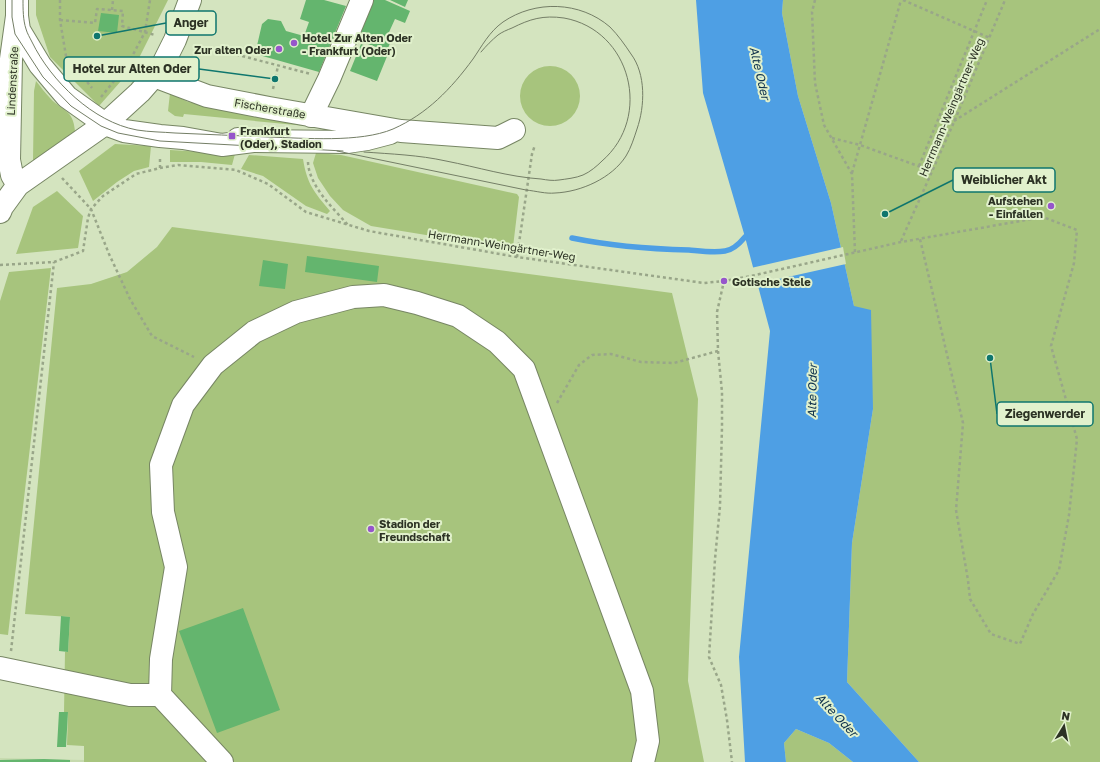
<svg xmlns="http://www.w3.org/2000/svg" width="1100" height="762" font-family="'Golos Text',sans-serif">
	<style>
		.built { fill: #c6daae }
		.green { fill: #a7c47d }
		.water { fill: #4e9fe4 }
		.pier { fill: #d4e4bf }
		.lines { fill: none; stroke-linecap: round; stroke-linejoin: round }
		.stream { stroke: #4e9fe4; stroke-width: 5.5 }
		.building { fill: #64b56e }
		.minor-casing { stroke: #778664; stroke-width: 24 }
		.path { stroke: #99a689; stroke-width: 2.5; stroke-dasharray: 3 3; stroke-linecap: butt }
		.minor { stroke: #fff; stroke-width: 22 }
		.tram { stroke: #747e66; stroke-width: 1 }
		.poi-dot { fill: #9655cb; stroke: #e1f1cc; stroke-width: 1.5 }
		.labels { text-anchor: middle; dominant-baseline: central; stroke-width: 4; stroke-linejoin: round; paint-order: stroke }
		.poi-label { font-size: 11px; font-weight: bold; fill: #2c3224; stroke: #e1f1cc; text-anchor: start }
		.street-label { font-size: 11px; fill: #2c3224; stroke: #e1f1cc }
		.water-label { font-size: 12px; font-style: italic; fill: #0f314c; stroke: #e1f1cc }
		.leader { fill: none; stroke: #0f766e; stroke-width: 1.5 }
		.callout-dot { fill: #0f766e; stroke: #e1f1cc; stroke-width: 1.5 }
		.callout { fill: #e1f1cc; stroke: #0f766e; stroke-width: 1.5 }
		.callout-label { font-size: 12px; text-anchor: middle; font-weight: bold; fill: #2c3224 }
	</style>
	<rect width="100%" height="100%" fill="#d4e4bf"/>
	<path class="built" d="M 0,758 L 84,760 L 84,762 L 0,762 Z"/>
	<path class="green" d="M 36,0 L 168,0 L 136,64 L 99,106 L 50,57 L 36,15 Z
		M 783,0 L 1100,0 L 1100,762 L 919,762 L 847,682 L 852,543 L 873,409 L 854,306 L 831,203 L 798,96 L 782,13 Z
		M520 96a30 30 0 1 1 60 0a30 30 0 1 1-60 0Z
		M 36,81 C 41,87 45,93 50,98 C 63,112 73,109 75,131 L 39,159 L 33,161 L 34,91 Z
		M 170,93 L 188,102 L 300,121 L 306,126 L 184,114 L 183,117 L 175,116 L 168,111 Z
		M 115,144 L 151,146 L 149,167 L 134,171 L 117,182 L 93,201 L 79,171 Z
		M 170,150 L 235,154 L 232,165 L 201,162 L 170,162 Z
		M 316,153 L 341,155 L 517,194 L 519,197 L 513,247 L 511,249 L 371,226 L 343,210 L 330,196 L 318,178 L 313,163 Z
		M 249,155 L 303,159 C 307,184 314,192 330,211 L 327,214 L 306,206 L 263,176 L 241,169 Z
		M 57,191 L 83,216 L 78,248 L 16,254 L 33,207 Z
		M 172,227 L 672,293 L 698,399 L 688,681 L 704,762 L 84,762 L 84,746 L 67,745 L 68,712 L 64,712 L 65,652 L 68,652 L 70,617 L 25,614 L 57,288 L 91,284 L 127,272 L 157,247 Z
		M 51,268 L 8,635 L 0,634 L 0,301 L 9,272 Z
		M 796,729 L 829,743 L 853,762 L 786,762 L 784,743 Z"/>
	<path class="water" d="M 696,0 L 783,0 L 782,13 L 798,96 L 831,203 L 854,306 L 871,310 L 873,409 L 852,543 L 847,682 L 919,762 L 853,762 L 829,743 L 796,729 L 784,743 L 786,762 L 745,762 L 739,657 L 770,331 L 745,237 L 703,93 Z"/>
	<path class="pier" d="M 843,247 L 846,264 L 756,284 L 751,268 Z"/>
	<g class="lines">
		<path class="stream" d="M 572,238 C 611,246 649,249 689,250 C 700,251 714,253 725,251 C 733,250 740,243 745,237"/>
	</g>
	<path class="building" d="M 306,0 L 324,0 L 346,6 L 319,72 L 259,55 L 256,50 L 262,24 L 268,19 L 281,21 L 286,31 L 304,36 L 309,22 L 300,19 Z
		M 371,0 L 385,0 L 410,11 L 405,23 L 395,19 L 385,41 L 390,43 L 387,51 L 357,40 L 362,31 L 358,29 Z
		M 390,0 L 408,0 L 405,7 Z
		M 101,13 L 119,15 L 117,33 L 98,31 Z
		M 361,44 L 388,54 L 377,81 L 350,71 Z
		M 307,256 L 379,266 L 377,282 L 305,272 Z
		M 263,260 L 288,264 L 285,289 L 259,286 Z
		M 243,608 L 280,710 L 217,733 L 179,631 Z
		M 61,616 L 70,617 L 68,652 L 59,651 Z
		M 59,712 L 68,712 L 66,747 L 57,747 Z
		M 44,759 L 70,760 L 70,762 L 0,762 L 0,760 Z"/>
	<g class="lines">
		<g class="minor-casing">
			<path id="minor" d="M 17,0 L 17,16 L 11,59 L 9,160 L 12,175 L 18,185
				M 17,16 L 19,30 L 40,65 L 67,97 L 105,124 L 124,131 L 160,136 L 183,138 L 222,145 L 253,141
				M 154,76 L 207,96 L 269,108 L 401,131 L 498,138 L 514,130
				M 311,116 L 329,79 L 362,0
				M 238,139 L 253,141 L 347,142 L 367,139 L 390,133
				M 0,212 L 2,207 L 18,185 L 105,124 L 140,92 L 154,76 L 160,70 L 175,40 L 190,0
				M 0,668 L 130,695 L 160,695
				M 222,762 L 160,695 L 161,659 L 176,567 L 163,512 L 161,465 L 183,405 L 213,365 L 254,332 L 296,312 L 353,297 L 384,295 L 417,303 L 458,316 L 497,342 L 524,369 L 642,691 L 648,741 L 643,762"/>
		</g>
		<path class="path" d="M 60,0 L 60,20 L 66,56 L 92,88
			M 815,0 L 812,12 L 815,83 L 824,125 L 852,174 L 855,253
			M 903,0 L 990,38
			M 112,10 L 113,0
			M 60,20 L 95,23 L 97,9 L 123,11 L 122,26 L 155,35
			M 219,50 L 311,74
			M 273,89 L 278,66
			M 101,97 L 128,64 L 145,32 L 150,0
			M 954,121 L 1100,29
			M 832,138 L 860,145 L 932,171
			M 308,162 C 309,186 333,208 348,225
			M 919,166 L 987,0
			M 160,168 L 160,156
			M 852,173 L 901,0
			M 62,178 L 91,209 L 109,254 L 130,299 L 152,336 L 194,357
			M 901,241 L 954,122 L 1005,0
			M 517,257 L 532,154 L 535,145
			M 0,265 L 54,262 L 83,251 L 88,218 L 91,209 L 103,196 L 136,174 L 160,168 L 178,165 L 236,170 L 268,184 L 306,212 L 369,231 L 517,257 L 704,283 L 724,281 L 751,276 L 901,242 L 1043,217 L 1077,230 L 1074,263 L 1051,346 L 1077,439 L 1069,515 L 1059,570 L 1033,614 L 1020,644 L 991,634 L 970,599 L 968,580 L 956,510 L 963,423 L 920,239
			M 718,351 L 722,392 L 722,427 L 720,506 L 715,559 L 709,657 L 721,685 L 727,720 L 732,762
			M 557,403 L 579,365 L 592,355 L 611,354 L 641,362 L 674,363 L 718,351 L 717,312 L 724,281
			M 11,651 L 54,262"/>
		<use href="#minor" class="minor"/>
		<path class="tram" d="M 12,0 L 12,17 L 15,34 L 43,77 L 71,106 L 101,126 L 118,133 L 160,141 L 343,151
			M 23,0 C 23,9 23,20 26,29 C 27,33 30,38 32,42 C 51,81 93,122 137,130 C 149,132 163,132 175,133 C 206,134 237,136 268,137 C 304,138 360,143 393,129 C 427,114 451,89 473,59 C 482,46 489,32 503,22 C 535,0 580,1 610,27 C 618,35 625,45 631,54 C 646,74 645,106 637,129 C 634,138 631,148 626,156 C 612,178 581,192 555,193 C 546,194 536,191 526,190 L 337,151
			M 364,152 C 391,154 419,155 446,161 C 477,167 509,177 541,179 C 547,180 553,181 559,180 C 566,179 576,178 583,175 C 590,172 597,166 602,161 C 653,117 631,30 564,18 C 543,15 530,19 512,28 C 507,30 502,32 498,35 C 492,40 486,46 481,52"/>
	</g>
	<g class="poi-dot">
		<circle cx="294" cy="43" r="4"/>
		<circle cx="279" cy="49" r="4"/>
		<rect x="228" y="132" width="8" height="8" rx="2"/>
		<circle cx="1051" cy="206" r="4"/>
		<circle cx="724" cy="281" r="4"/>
		<circle cx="371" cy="529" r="4"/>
	</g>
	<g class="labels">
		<g class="poi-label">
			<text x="302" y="37">Hotel Zur Alten Oder<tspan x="302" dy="13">- Frankfurt (Oder)</tspan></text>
			<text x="271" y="49" text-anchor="end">Zur alten Oder</text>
			<text x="240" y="130">Frankfurt<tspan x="240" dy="13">(Oder), Stadion</tspan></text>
			<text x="1043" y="200" text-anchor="end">Aufstehen<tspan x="1043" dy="13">- Einfallen</tspan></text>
			<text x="732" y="281">Gotische Stele</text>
			<text x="379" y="523">Stadion der<tspan x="379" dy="13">Freundschaft</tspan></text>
		</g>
		<g class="street-label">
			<text transform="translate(12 81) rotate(-87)">Lindenstraße</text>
			<text transform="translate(951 107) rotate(-67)">Herrmann-Weingärtner-Weg</text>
			<text transform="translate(270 108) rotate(10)">Fischerstraße</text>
			<text transform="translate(502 245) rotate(9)">Herrmann-Weingärtner-Weg</text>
		</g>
		<g class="water-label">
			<text transform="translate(760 73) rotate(77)">Alte Oder</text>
			<text transform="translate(812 391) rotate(-89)">Alte Oder</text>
			<text transform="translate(837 715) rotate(47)">Alte Oder</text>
		</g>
	</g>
	<path class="leader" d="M97 36L166 23M275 79L199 69M885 214L953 180M990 358L997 414"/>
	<g class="callout-dot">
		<circle cx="97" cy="36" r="4"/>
		<circle cx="275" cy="79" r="4"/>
		<circle cx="885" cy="214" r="4"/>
		<circle cx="990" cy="358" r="4"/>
	</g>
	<g class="callout">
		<rect x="166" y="11" width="50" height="24" rx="4"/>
		<rect x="64" y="57" width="135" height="24" rx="4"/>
		<rect x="953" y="168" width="102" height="24" rx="4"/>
		<rect x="997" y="402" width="96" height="24" rx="4"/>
	</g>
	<g class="callout-label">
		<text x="191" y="27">Anger</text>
		<text x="132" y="73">Hotel zur Alten Oder</text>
		<text x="1004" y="184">Weiblicher Akt</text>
		<text x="1045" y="418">Ziegenwerder</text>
	</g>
	<g transform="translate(1064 726) rotate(10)" stroke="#e1f1cc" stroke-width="3" paint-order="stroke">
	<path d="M0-3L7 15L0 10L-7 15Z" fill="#2c3224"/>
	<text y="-6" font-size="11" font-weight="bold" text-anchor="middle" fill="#2c3224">N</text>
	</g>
</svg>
